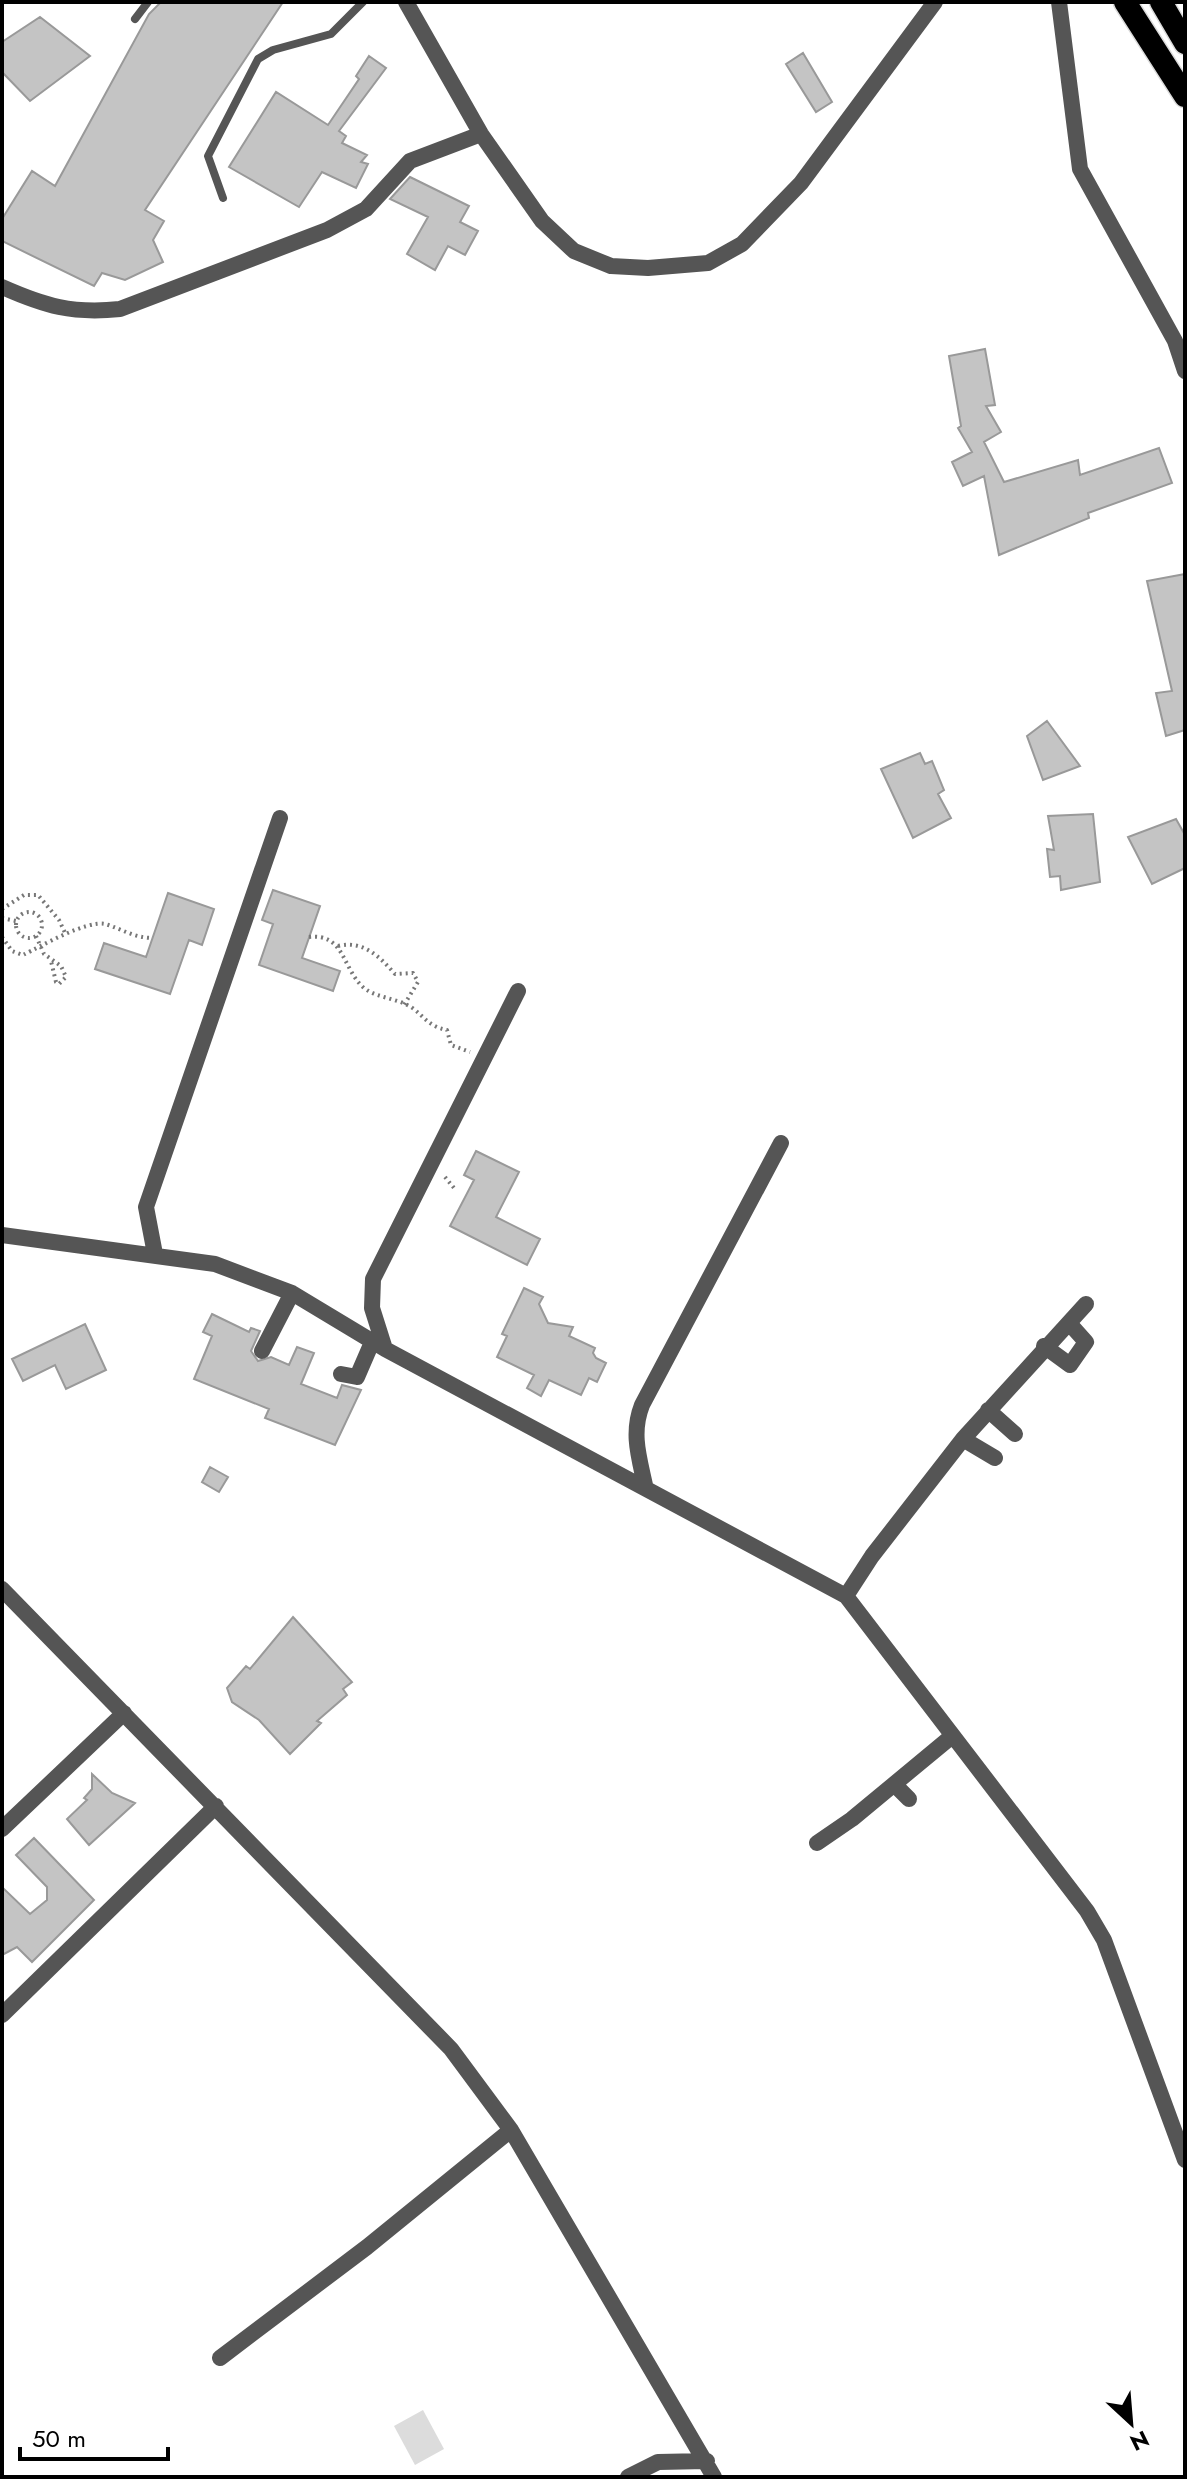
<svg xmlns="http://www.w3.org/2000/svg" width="1187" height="2479" font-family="Jost,sans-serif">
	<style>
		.green { fill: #dcdcdc }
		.building { fill: #c4c4c4; stroke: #999; stroke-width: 2 }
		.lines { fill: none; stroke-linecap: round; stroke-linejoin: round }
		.trunk-casing { stroke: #dbdbdb; stroke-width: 25 }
		.path { stroke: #777; stroke-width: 4; stroke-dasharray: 2 4; stroke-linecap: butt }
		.service { stroke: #555; stroke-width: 8 }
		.minor { stroke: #555; stroke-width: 16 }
		.trunk { stroke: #000; stroke-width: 22 }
	</style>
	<rect width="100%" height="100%" fill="#fff"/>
	<path class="green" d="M 423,2410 L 444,2449 L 415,2465 L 394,2426 Z"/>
	<path class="building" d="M 161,2 L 283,2 L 145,210 L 164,221 L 153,240 L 163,262 L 125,280 L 102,273 L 94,286 L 2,241 L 2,219 L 32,171 L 55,186 L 149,14 Z
		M 40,17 L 90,56 L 30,101 L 2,72 L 2,42 Z
		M 803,53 L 832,102 L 816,112 L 786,64 Z
		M 369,56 L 386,68 L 339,131 L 346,136 L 342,143 L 367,155 L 361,162 L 368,164 L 356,188 L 322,172 L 299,207 L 229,167 L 276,92 L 328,125 L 359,79 L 356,76 Z
		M 410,177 L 469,206 L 460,222 L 478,231 L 465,255 L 448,246 L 435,270 L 407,254 L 428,217 L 390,199 Z
		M 985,349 L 995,405 L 986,406 L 1001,432 L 984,442 L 1004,482 L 1078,460 L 1080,475 L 1159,448 L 1172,483 L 1088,513 L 1089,518 L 999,555 L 984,476 L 963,486 L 952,462 L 972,452 L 958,428 L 961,426 L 949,356 Z
		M 1185,574 L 1185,730 L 1166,736 L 1156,693 L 1172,691 L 1147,581 Z
		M 1047,721 L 1080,766 L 1043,780 L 1027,736 Z
		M 920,753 L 925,764 L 932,761 L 944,790 L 938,794 L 951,818 L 913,838 L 881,769 Z
		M 1093,814 L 1100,882 L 1061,890 L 1060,876 L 1050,877 L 1047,849 L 1054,850 L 1048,816 Z
		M 1176,819 L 1185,835 L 1185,868 L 1152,884 L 1128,837 Z
		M 273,890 L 320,906 L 302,958 L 340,971 L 333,991 L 259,965 L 273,924 L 262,920 Z
		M 168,893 L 214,909 L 202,945 L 189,940 L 170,994 L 95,969 L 104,943 L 146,957 Z
		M 476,1151 L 519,1172 L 496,1217 L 540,1239 L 527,1265 L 450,1226 L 474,1180 L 464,1175 Z
		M 524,1288 L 543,1297 L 539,1304 L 548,1323 L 573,1327 L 569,1336 L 595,1348 L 593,1353 L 596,1358 L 606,1363 L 597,1382 L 589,1378 L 581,1395 L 549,1380 L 541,1396 L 527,1388 L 534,1375 L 497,1357 L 507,1336 L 502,1334 Z
		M 212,1314 L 249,1332 L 251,1328 L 260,1331 L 251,1351 L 258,1361 L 271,1357 L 289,1365 L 297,1347 L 314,1353 L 301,1384 L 337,1398 L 342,1385 L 361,1390 L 335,1445 L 265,1418 L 269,1409 L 194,1379 L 212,1336 L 203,1332 Z
		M 85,1324 L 106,1370 L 66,1389 L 55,1365 L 23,1381 L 12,1359 Z
		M 210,1467 L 228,1477 L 219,1492 L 202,1482 Z
		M 293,1617 L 352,1682 L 343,1689 L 347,1695 L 317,1721 L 321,1723 L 290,1754 L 259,1720 L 232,1702 L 227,1688 L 246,1666 L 250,1669 Z
		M 92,1774 L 112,1793 L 135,1803 L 89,1845 L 67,1819 L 87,1800 L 84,1798 L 92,1789 Z
		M 34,1838 L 94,1900 L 32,1962 L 17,1947 L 2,1955 L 2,1887 L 30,1914 L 47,1900 L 47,1887 L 16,1855 Z"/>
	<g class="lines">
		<g class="trunk-casing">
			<path id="trunk" d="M 1125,2 L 1185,96
				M 1161,2 L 1185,43"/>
		</g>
		<path class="path" d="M 2,909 L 24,895 L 38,895 L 59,920 L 66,935
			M16 925a13 13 0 1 1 26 0a13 13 0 1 1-26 0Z
			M 2,918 L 16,921
			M 36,936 L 44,954 L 61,966 L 66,977 L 59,984 L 56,982 L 51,961
			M 2,937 L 12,951 L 23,955 C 41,946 87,920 105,924 C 122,929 134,938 153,938
			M 309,937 C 345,933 342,969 364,988 C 377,998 396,998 411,1007 C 424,1016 429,1027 447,1030 L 451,1045 L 470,1052
			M 338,946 C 363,940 379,956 395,974 L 413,973 L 418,982 L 404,1005
			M 445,1177 L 454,1188"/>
		<path class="service" d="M 135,19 L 148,2
			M 223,198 L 208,156 L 258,59 L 273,50 L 331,34 L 363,2"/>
		<path class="minor" d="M 406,2 L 481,134 L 542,221 L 574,251 L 611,266 L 648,268 L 708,263 L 742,244 L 801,183 L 935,2
			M 1059,2 L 1080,169 L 1175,341 L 1185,371
			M 2,287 C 45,306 72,314 120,309 L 327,230 L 366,209 L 410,161 L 481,134
			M 2,1235 L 215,1264 L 292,1293 L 385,1349 L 846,1596 L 1087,1911 L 1104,1940 L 1185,2160
			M 155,1254 L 146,1207 L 280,818
			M 1044,1346 L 1070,1365 L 1086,1342 L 1069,1323
			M 385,1349 L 372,1308 L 373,1279 L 518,991
			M 262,1351 L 292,1293
			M 341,1374 L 357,1377 L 373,1340
			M 988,1410 L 1015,1434
			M 963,1439 L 995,1458
			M 645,1485 C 639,1457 631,1433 642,1405 L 781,1143
			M 2,1589 L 451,2049 L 511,2130 L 714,2477
			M 846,1596 L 872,1556 L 963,1439 L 1086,1304
			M 895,1785 L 909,1799
			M 2,1829 L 124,1713
			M 817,1843 L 852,1819 L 951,1737
			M 2,2015 L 216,1806
			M 220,2358 L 367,2247 L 511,2130
			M 628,2477 L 658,2462 L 707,2461"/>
		<use href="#trunk" class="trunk"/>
	</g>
	<rect width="1187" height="2479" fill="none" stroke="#000000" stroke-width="8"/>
	<g transform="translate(1131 2423) rotate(154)" stroke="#ffffff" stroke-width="6" paint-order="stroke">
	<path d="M0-6L14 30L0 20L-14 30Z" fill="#000000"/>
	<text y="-12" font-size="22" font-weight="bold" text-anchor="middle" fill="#000000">N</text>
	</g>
	<path d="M20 2447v12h148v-12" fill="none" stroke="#000000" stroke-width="4"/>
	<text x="32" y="2447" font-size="24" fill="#000000" stroke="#ffffff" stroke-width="6" paint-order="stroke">50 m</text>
</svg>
